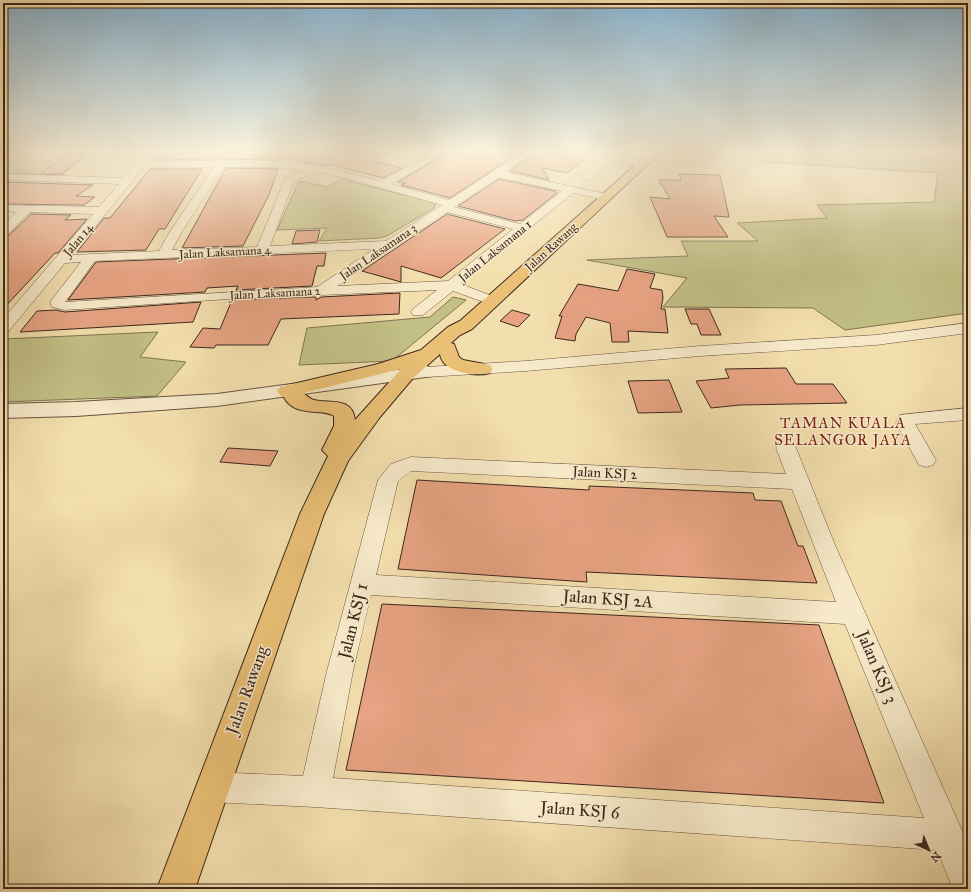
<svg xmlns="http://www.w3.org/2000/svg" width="971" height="892" font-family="'IM FELL Great Primer',serif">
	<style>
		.green { fill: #c2c085; stroke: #7f7452 }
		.building { fill: #e7a383; stroke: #3c271e }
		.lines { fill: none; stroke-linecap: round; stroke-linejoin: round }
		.minor-casing { stroke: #6a5542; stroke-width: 1 }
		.tertiary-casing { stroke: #6a5542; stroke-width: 2 }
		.primary-casing { stroke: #3c271e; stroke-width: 2 }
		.minor { fill: #f7eaca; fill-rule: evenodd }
		.tertiary { fill: #f7eaca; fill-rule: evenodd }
		.primary { fill: #eac076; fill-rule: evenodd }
		.labels { text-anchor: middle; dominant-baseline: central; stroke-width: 3; stroke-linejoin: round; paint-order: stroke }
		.far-street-label { font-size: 12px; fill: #3c271e; stroke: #f7eaca }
		.street-label { font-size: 14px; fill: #3c271e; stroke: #f7eaca }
		.neighbourhood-label { font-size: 15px; letter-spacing: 1px; fill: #7a1f14; stroke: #f7eaca }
		.near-street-label { font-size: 17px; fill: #3c271e; stroke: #f7eaca }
	</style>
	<rect width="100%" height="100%" fill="#f3dfad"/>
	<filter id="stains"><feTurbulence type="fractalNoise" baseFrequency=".005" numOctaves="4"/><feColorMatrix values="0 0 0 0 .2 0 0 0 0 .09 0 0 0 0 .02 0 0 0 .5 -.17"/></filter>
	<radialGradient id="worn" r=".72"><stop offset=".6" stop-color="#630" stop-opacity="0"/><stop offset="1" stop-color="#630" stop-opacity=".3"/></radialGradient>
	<path class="green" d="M 12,150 L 52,150 L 41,160 L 53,160 L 47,165 L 72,165 L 62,175 L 3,173 L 3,156 Z
		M 779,150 L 826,150 L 820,152 L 932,158 L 950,150 L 968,150 L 968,313 L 845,330 L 813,308 L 663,307 L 687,278 L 587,260 L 688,256 L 681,241 L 758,241 L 737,223 L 827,218 L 817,205 L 934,202 L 938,173 L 763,162 Z
		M 341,179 L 436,203 L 434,208 L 387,236 L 380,238 L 319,241 L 327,228 L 277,230 L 299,181 L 328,187 Z
		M 453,297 L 466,300 L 392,361 L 299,365 L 307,328 L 430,317 Z
		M 158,332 L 140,357 L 186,362 L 157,396 L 3,402 L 4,339 Z"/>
	<path class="building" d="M 169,150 L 395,150 L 373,161 L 402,168 L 383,178 L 332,165 L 329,166 L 307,163 L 283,156 L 281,160 L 216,159 L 210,156 L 208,159 L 158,160 Z
		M 452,150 L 523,150 L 450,198 L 401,185 L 405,183 L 398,182 Z
		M 538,151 L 585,160 L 567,173 L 542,168 L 549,180 L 510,171 Z
		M 65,155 L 87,155 L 62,174 L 41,174 Z
		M 226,168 L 278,169 L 269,195 L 243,246 L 182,248 Z
		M 150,169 L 202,169 L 165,229 L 159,229 L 146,250 L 77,252 L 104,218 L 110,218 Z
		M 679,174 L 720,175 L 729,217 L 714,216 L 728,237 L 667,237 L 650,197 L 670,199 L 659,180 L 681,180 Z
		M 499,179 L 555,191 L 557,193 L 523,220 L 515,221 L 458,206 Z
		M 3,182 L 93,185 L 76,196 L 95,197 L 84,205 L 3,204 Z
		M 31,214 L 71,215 L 65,220 L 87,219 L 58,253 L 55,253 L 3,309 L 3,237 L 8,236 Z
		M 447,214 L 505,229 L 441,278 L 401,266 L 401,282 L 362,271 Z
		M 320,230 L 317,242 L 292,244 L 296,231 Z
		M 326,253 L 324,266 L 317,266 L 312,286 L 236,290 L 238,286 L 207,288 L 205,292 L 68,300 L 96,262 Z
		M 627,269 L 655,274 L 650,288 L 662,290 L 663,298 L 661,309 L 665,309 L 668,333 L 628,331 L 629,342 L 612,342 L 610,323 L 586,317 L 576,334 L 575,341 L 555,338 L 562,316 L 559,316 L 578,284 L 618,291 Z
		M 400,293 L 399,314 L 281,319 L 268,345 L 216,345 L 214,348 L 190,347 L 203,328 L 220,329 L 232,300 L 309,297 L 316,297 L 316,300 L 321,297 Z
		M 201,302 L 193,322 L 20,332 L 37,311 L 56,310 L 65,312 Z
		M 685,309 L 709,309 L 721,335 L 701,335 L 697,324 L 691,324 Z
		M 512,310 L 530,315 L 518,327 L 500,321 Z
		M 786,368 L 796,384 L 833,384 L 847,403 L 740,405 L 711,408 L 696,381 L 729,378 L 725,369 Z
		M 669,380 L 682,412 L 638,413 L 628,381 Z
		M 228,448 L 278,451 L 270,466 L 220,462 Z
		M 417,480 L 589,490 L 589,486 L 753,493 L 755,500 L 781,501 L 798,546 L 803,546 L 817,583 L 586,572 L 587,582 L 398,569 Z
		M 382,604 L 819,625 L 884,803 L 346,770 Z"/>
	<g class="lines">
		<g class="minor-casing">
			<path id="minor" d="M 148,150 L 158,150 L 148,162 C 198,162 250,157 300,163 C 328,167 354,174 380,181 L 428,156 L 407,153 L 402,150 L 451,150 L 391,184 L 449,200 L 526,150 L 537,150 L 506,172 L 606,194 L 611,197 L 606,200 L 573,193 L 461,284 L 497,298 L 499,301 L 497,304 L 492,305 L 453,291 L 423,315 L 413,315 L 411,312 L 413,309 L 437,290 L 229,299 L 65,310 L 52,307 L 50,302 L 81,262 L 65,263 L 8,332 L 3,334 L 3,319 L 93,214 L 30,212 L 7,235 L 3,236 L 3,225 L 17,212 L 3,211 L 3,205 L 99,207 L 119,184 L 3,180 L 3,174 L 124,178 ZM 214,167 L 169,233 L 159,251 L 72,255 L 143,168 ZM 224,167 L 266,167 L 304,170 L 285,179 L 257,247 L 172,250 L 181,233 ZM 316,172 L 330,174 L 442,205 L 386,241 L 270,246 L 294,181 ZM 499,177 L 562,191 L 520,224 L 454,207 ZM 447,212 L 513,229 L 448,281 L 337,286 ZM 374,249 L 317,287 L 65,302 L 95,261 Z
				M 562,150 L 582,150 L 608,155 L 616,150 L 621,153 L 618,156 L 647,162 L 648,164 L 643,167 L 612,161 L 590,179 L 586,180 L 581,177 L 582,175 L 602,159 L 567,153 Z
				M 968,323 L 968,333 L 876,345 L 700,356 L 526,371 L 426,377 L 420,376 L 418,372 L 420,368 L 426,367 L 526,361 L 700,346 L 876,335 Z
				M 968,408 L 968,420 L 915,424 L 936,460 L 933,465 L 926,467 L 919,465 L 896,423 L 900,415 Z
				M 786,441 L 793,443 L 796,448 L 835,545 L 964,835 L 968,847 L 968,889 L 953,889 L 937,850 L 315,807 L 212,802 L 201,798 L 197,787 L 201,776 L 212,772 L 303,776 L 327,671 L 378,480 L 391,464 L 411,457 L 786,474 L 776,448 L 779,443 ZM 411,471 L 792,489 L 836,602 L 376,575 L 398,481 ZM 371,595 L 845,624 L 924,818 L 333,778 L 353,671 Z"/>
		</g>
		<g class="tertiary-casing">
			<path id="tertiary" d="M 426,366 L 433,368 L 436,372 L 433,376 L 217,406 L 76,416 L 3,418 L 3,404 L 76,402 L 217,394 Z"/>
		</g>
		<g class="primary-casing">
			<path id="primary" d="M 652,150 L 663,150 L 472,329 L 460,335 L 451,343 L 454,344 L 459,357 L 463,360 L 490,365 L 493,369 L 490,373 C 474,377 442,372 440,354 L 413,378 L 380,417 L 348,461 L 324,514 L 195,889 L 157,889 L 300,514 L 328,456 L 322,450 L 334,426 L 334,416 C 323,408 294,418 284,397 L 280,395 L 277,391 L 280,387 L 378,364 L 421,350 L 448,327 L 460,321 ZM 401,369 L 355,420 C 352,396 330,404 314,400 C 310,399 306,395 303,393 Z"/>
		</g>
		<use href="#minor" class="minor"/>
		<use href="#tertiary" class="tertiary"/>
		<use href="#primary" class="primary"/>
	</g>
	<linearGradient id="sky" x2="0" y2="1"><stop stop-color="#8ab6d3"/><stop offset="0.55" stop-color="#faf1da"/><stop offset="1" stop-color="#faf1da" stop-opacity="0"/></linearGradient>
	<rect width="971" height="275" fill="url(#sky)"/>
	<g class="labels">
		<g class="far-street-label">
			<text transform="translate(78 240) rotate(-50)">Jalan 14</text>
			<text transform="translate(551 247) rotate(-42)">Jalan Rawang</text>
			<text transform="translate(495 251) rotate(-39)">Jalan Laksamana 1</text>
			<text transform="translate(225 252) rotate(-3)">Jalan Laksamana 4</text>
			<text transform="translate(378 252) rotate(-34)">Jalan Laksamana 3</text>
			<text transform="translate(275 293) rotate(-3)">Jalan Laksamana 2</text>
		</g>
		<g class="street-label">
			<text transform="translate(605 473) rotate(3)">Jalan KSJ 2</text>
		</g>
		<g class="neighbourhood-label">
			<text x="843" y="423">TAMAN KUALA<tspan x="843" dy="17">SELANGOR JAYA</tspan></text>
		</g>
		<g class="near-street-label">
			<text transform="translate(608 599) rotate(4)">Jalan KSJ 2A</text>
			<text transform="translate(353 621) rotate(-76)">Jalan KSJ 1</text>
			<text transform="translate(877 667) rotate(67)">Jalan KSJ 3</text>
			<text transform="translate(247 690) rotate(-70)">Jalan Rawang</text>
			<text transform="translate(580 810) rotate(4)">Jalan KSJ 6</text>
		</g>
	</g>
	<rect width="971" height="892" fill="none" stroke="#f3dfad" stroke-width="16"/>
	<rect x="4" y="4" width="963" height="884" fill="none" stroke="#3c271e" stroke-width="2"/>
	<rect x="8" y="8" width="955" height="876" fill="none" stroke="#3c271e"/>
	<g transform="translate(929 850) rotate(136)" stroke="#f7eaca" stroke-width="3" paint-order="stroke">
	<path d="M0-3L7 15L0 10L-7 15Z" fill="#3c271e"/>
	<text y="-6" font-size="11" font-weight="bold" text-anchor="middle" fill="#3c271e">N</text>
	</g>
	<rect width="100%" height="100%" filter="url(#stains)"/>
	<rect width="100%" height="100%" fill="url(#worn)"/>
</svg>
